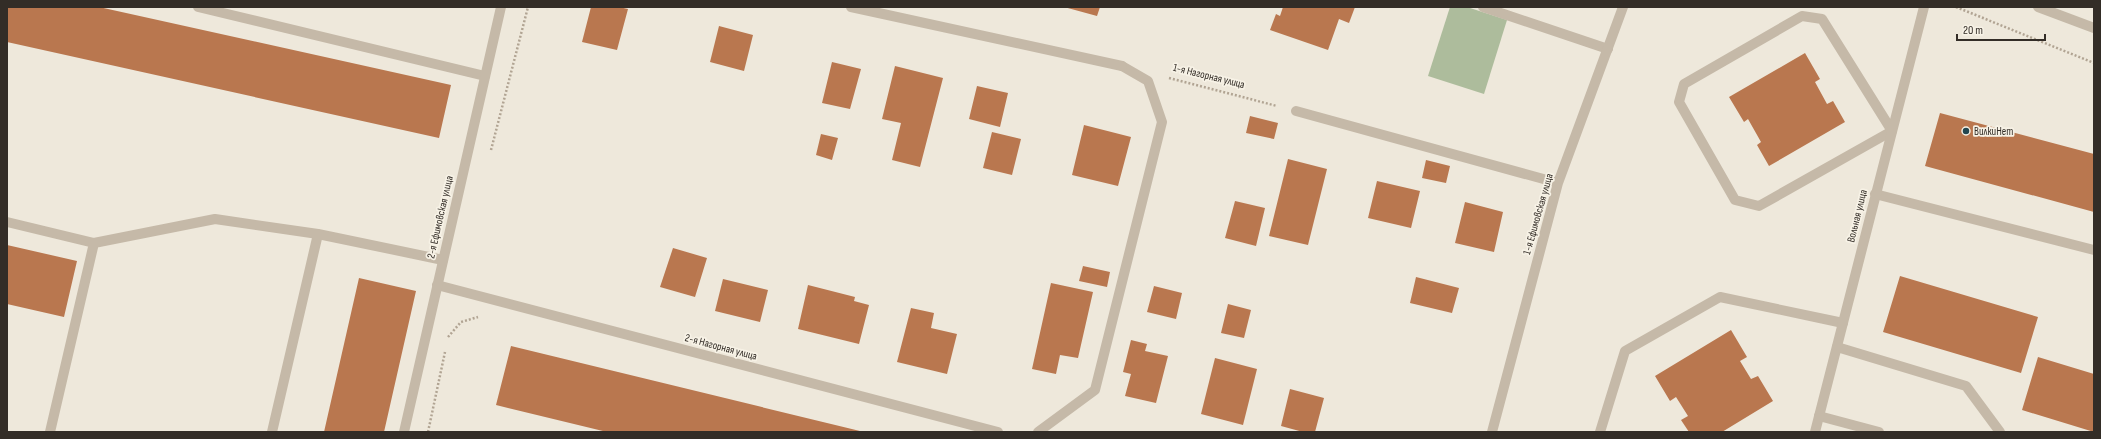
<svg xmlns="http://www.w3.org/2000/svg" width="2101" height="439" font-family="'Sofia Sans Condensed',sans-serif">
	<style>
		.green { fill: #adbc9c }
		.building { fill: #b9774f }
		.lines { fill: none; stroke-linecap: round; stroke-linejoin: round }
		.path { stroke: #b1a493; stroke-width: 2.5; stroke-dasharray: 2 2; stroke-linecap: butt }
		.service { stroke: #c5b9a8; stroke-width: 10 }
		.minor { stroke: #c5b9a8; stroke-width: 10 }
		.tertiary { stroke: #c5b9a8; stroke-width: 10 }
		.poi-dot { fill: #224650; stroke: #f7f2e6; stroke-width: 1.5 }
		.labels { text-anchor: middle; dominant-baseline: central; stroke-width: 3.5; stroke-linejoin: round; paint-order: stroke }
		.street-label { font-size: 11px; fill: #332d27; stroke: #f7f2e6 }
		.poi-label { font-size: 11px; fill: #332d27; stroke: #f7f2e6; text-anchor: start }
	</style>
	<rect width="100%" height="100%" fill="#eee8db"/>
	<path class="green" d="M 1450,7 L 1467,7 L 1507,20 L 1484,94 L 1428,76 Z"/>
	<path class="building" d="M 7,7 L 99,7 L 451,85 L 439,138 L 7,42 Z
		M 591,7 L 619,7 L 628,9 L 617,50 L 582,42 Z
		M 1064,7 L 1100,7 L 1097,16 Z
		M 1283,7 L 1355,7 L 1349,23 L 1339,19 L 1328,50 L 1270,30 L 1276,14 L 1280,16 Z
		M 719,26 L 753,35 L 744,71 L 710,62 Z
		M 1805,53 L 1820,79 L 1815,82 L 1827,104 L 1833,101 L 1845,122 L 1769,166 L 1757,145 L 1761,142 L 1748,119 L 1744,122 L 1729,97 Z
		M 832,62 L 861,69 L 850,109 L 822,103 Z
		M 895,66 L 943,78 L 920,167 L 892,160 L 901,123 L 882,119 Z
		M 977,86 L 1008,93 L 1000,127 L 969,119 Z
		M 1940,113 L 2094,154 L 2094,212 L 1925,166 Z
		M 1250,116 L 1278,123 L 1274,139 L 1246,133 Z
		M 1084,125 L 1131,137 L 1118,186 L 1072,175 Z
		M 992,132 L 1021,139 L 1012,175 L 983,168 Z
		M 821,134 L 838,138 L 832,160 L 816,155 Z
		M 1288,159 L 1327,169 L 1308,245 L 1269,236 Z
		M 1426,160 L 1450,166 L 1446,183 L 1422,178 Z
		M 1377,181 L 1420,191 L 1411,228 L 1368,218 Z
		M 1235,201 L 1265,208 L 1256,246 L 1225,238 Z
		M 1465,202 L 1503,212 L 1494,252 L 1455,243 Z
		M 7,245 L 77,261 L 64,317 L 7,304 Z
		M 673,248 L 707,258 L 695,297 L 660,287 Z
		M 1083,266 L 1110,272 L 1107,287 L 1079,281 Z
		M 1900,276 L 2038,317 L 2021,373 L 1883,332 Z
		M 1416,277 L 1459,288 L 1452,313 L 1410,303 Z
		M 359,278 L 416,291 L 384,432 L 324,432 Z
		M 723,279 L 768,290 L 760,322 L 715,311 Z
		M 1051,283 L 1093,292 L 1078,358 L 1060,355 L 1056,374 L 1032,369 Z
		M 808,285 L 855,297 L 854,301 L 869,305 L 859,344 L 798,329 Z
		M 1154,286 L 1182,293 L 1176,319 L 1147,312 Z
		M 1228,304 L 1251,310 L 1244,338 L 1221,333 Z
		M 911,308 L 934,313 L 931,328 L 957,334 L 947,374 L 897,362 Z
		M 1731,330 L 1747,357 L 1740,361 L 1751,379 L 1758,376 L 1773,401 L 1722,432 L 1689,432 L 1681,420 L 1688,416 L 1676,397 L 1670,401 L 1655,376 Z
		M 1131,340 L 1147,344 L 1145,351 L 1168,356 L 1156,403 L 1125,396 L 1131,374 L 1123,372 Z
		M 511,346 L 860,431 L 860,432 L 607,432 L 496,405 Z
		M 2038,357 L 2094,374 L 2094,432 L 2022,410 Z
		M 1215,358 L 1257,369 L 1243,425 L 1201,414 Z
		M 1290,389 L 1324,398 L 1315,432 L 1303,432 L 1281,426 Z"/>
	<g class="lines">
		<path class="path" d="M 1956,7 L 2094,63
			M 1169,78 L 1277,106
			M 491,150 L 528,7
			M 448,337 L 461,322 L 478,317
			M 428,432 L 445,352"/>
		<path class="service" d="M 198,7 L 485,76
			M 1483,7 L 1608,49
			M 1802,16 L 1822,19 L 1892,131 L 1759,206 L 1735,200 L 1679,102 L 1684,84 Z
			M 1875,194 L 2094,250
			M 7,222 L 94,243 L 50,432
			M 94,243 L 215,219 L 318,234 L 443,260
			M 1837,347 L 1966,386 L 2000,432
			M 1819,416 L 1879,432
			M 272,432 L 318,234
			M 1038,432 L 1095,390 L 1162,122 L 1148,81 L 1122,66
			M 1600,432 L 1625,351 L 1720,297 L 1843,323"/>
		<path class="minor" d="M 851,7 L 1122,66
			M 1296,111 L 1558,183
			M 437,285 L 998,432
			M 1492,432 L 1558,183 L 1623,7
			M 1815,432 L 1924,7"/>
		<path class="tertiary" d="M 2038,7 L 2094,28
			M 404,432 L 501,7"/>
	</g>
	<circle class="poi-dot" cx="1966" cy="131" r="4"/>
	<g class="labels">
		<g class="street-label">
			<text transform="translate(1209 76) rotate(14)">1-я Нагорная улица</text>
			<text transform="translate(1538 214) rotate(-74)">1-я Ефимовская улица</text>
			<text transform="translate(1857 216) rotate(-76)">Вольная улица</text>
			<text transform="translate(440 217) rotate(-77)">2-я Ефимовская улица</text>
			<text transform="translate(721 347) rotate(15)">2-я Нагорная улица</text>
		</g>
		<g class="poi-label">
			<text x="1974" y="131">ВилкиНет</text>
		</g>
	</g>
	<rect width="2101" height="439" fill="none" stroke="#332d27" stroke-width="16"/>
	<path d="M1957 34v6h88v-6" fill="none" stroke="#332d27" stroke-width="2"/>
	<text x="1963" y="34" font-size="12" fill="#332d27" stroke="#f7f2e6" stroke-width="3" paint-order="stroke">20 m</text>
</svg>
